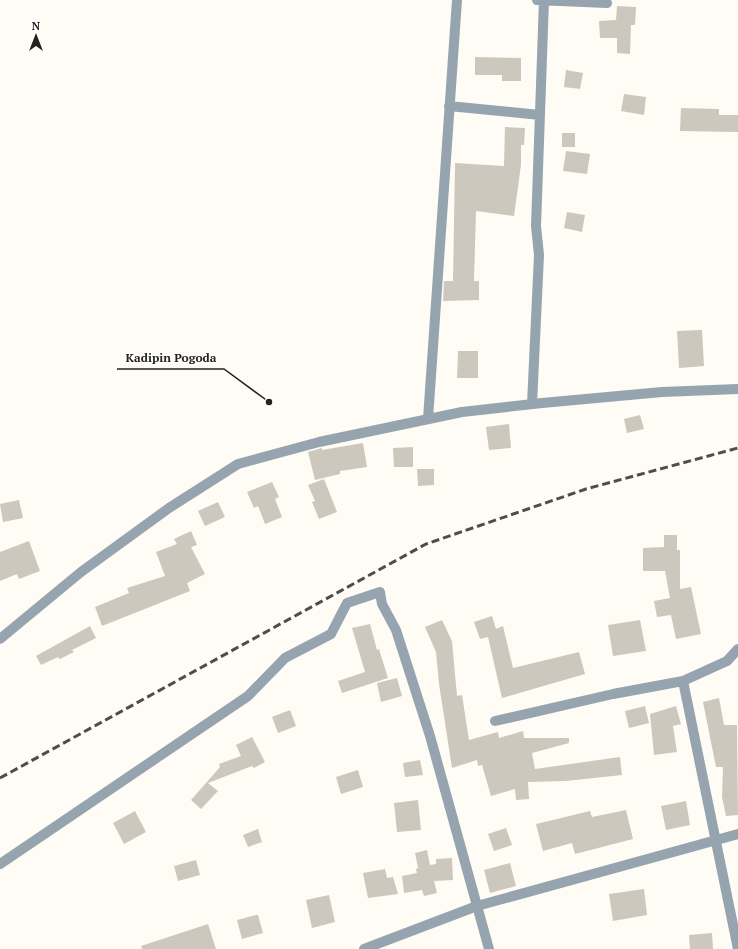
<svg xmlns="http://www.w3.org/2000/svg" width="738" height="949" font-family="'PT Serif',serif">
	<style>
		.building { fill: #cdc8bd }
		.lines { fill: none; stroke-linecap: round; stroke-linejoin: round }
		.street { stroke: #96a4af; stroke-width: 10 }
		.rail { stroke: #4e4d47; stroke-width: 3; stroke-dasharray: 8 4; stroke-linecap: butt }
		.leader { fill: none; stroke: #23221d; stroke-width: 1.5 }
		.callout-dot { fill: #23221d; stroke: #fff; stroke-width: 1.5 }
		.callout-label { font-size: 12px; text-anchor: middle; font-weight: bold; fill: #23221d; stroke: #fff; stroke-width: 3.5; stroke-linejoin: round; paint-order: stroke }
	</style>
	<rect width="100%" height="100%" fill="#fefcf4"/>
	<path class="building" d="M 617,6 L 636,7 L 635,25 L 631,25 L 630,54 L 617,53 L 617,38 L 600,38 L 599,21 L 616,20 Z
		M 475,57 L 521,58 L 521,81 L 502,81 L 502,75 L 475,75 Z
		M 566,70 L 583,73 L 580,89 L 564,87 Z
		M 624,94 L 646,97 L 644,115 L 621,111 Z
		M 681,108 L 719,109 L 719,115 L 738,115 L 738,132 L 680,131 Z
		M 505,127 L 525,128 L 524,145 L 521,145 L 521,165 L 514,216 L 476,211 L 474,281 L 479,281 L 479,300 L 443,301 L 444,281 L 453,281 L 455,163 L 504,166 Z
		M 562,133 L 575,133 L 575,147 L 562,147 Z
		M 566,151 L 590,154 L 587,174 L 563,171 Z
		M 567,212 L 585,215 L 582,232 L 564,228 Z
		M 702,330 L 704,366 L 679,368 L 677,331 Z
		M 458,351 L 478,351 L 478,378 L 457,378 Z
		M 640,415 L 644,429 L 627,433 L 624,419 Z
		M 509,424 L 511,448 L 489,450 L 486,427 Z
		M 363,443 L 367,467 L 340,471 L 340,474 L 315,480 L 308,452 L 322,448 L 322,450 Z
		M 413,447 L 413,467 L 394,467 L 393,448 Z
		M 417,469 L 434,469 L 434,485 L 418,486 Z
		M 324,479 L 337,512 L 319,519 L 312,502 L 315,501 L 308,485 Z
		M 272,482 L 279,497 L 275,499 L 282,517 L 265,524 L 258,506 L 254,508 L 247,492 Z
		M 19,500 L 23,518 L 3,522 L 0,504 Z
		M 218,502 L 225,517 L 205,526 L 198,511 Z
		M 191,531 L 197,545 L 191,547 L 205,574 L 187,583 L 190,591 L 102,626 L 95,607 L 129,593 L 127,588 L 165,576 L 156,552 L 177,544 L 174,539 Z
		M 664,535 L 677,535 L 677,550 L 680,550 L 680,589 L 691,587 L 701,634 L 676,639 L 671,615 L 657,617 L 654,601 L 670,598 L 665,571 L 643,571 L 643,548 L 664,547 Z
		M 29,541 L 40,571 L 19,579 L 17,574 L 0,581 L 0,552 Z
		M 492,616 L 496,629 L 503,626 L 513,668 L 579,652 L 585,674 L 502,698 L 488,637 L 480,639 L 474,622 Z
		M 442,620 L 452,641 L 457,696 L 462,695 L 469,740 L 498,732 L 499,738 L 523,731 L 524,738 L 569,738 L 569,743 L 532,753 L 535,769 L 620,757 L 622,775 L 566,781 L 528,782 L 529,799 L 516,800 L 515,789 L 491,796 L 482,765 L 478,766 L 477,760 L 452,768 L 439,684 L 436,652 L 425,627 Z
		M 640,620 L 646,651 L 613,656 L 608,625 Z
		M 370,624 L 377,650 L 379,649 L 388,678 L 342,693 L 338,681 L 365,672 L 352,628 Z
		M 90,626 L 96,638 L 72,650 L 74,652 L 60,659 L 58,657 L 41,665 L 36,656 Z
		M 397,678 L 402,696 L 381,702 L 377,683 Z
		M 719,698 L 724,725 L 737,725 L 738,815 L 726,816 L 722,797 L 723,767 L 716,767 L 703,702 Z
		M 645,706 L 649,723 L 629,728 L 625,711 Z
		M 676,706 L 681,724 L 673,726 L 677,752 L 654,755 L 650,714 Z
		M 290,710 L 296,726 L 278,733 L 272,717 Z
		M 252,737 L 265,762 L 254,768 L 252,766 L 208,783 L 218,791 L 201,809 L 191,800 L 220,767 L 219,764 L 241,756 L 236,745 Z
		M 420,760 L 423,775 L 405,777 L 403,763 Z
		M 358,770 L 363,787 L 341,794 L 336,777 Z
		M 418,800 L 421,830 L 397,832 L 394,803 Z
		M 686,801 L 690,825 L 666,830 L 661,806 Z
		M 626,810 L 633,839 L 575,854 L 572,843 L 543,851 L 536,824 L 590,811 L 592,817 Z
		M 135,811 L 146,832 L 124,844 L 113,823 Z
		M 506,828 L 512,845 L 494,851 L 488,834 Z
		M 258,829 L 262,842 L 248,847 L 243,835 Z
		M 427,850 L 430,865 L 436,864 L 436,859 L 452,858 L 453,880 L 434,881 L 437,893 L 424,896 L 422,890 L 404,893 L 402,876 L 417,873 L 416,869 L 418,868 L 415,853 Z
		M 196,860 L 200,875 L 178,881 L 174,866 Z
		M 510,863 L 516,886 L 490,893 L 484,870 Z
		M 385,869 L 387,878 L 393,877 L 398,894 L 368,898 L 363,873 Z
		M 644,889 L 647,915 L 613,921 L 609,894 Z
		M 329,895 L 335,922 L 312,928 L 306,900 Z
		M 256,915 L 258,915 L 263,933 L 242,939 L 237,920 Z
		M 208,924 L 216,949 L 142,949 L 141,946 Z
		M 712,933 L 713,949 L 690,949 L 689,935 Z"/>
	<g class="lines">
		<path class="street" d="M 537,0 L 607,3
			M 449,106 L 540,115
			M 532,404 L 539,255 L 536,226 L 544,0
			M 428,419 L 457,0
			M 0,639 L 81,572 L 169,508 L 238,464 L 319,442 L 462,412 L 542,403 L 662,392 L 738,389
			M 683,681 L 738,949
			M 495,721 L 613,694 L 683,681 L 727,661 L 738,649
			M 0,864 L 248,696 L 285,658 L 331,634 L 347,603 L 380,592 L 382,604 L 396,630 L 430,736 L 489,949
			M 364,949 L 477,906 L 738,834"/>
		<path class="rail" d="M 0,778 L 426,544 L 586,489 L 738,448"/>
	</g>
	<path class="leader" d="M269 402L224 369H117"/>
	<circle class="callout-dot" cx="269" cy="402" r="4"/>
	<g class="callout-label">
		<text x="171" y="362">Kadipin Pogoda</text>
	</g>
	<g transform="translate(36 36)" stroke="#ffffff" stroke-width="3" paint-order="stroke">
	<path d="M0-3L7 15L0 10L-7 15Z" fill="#23221d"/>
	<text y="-6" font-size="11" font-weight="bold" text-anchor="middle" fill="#23221d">N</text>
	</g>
</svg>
